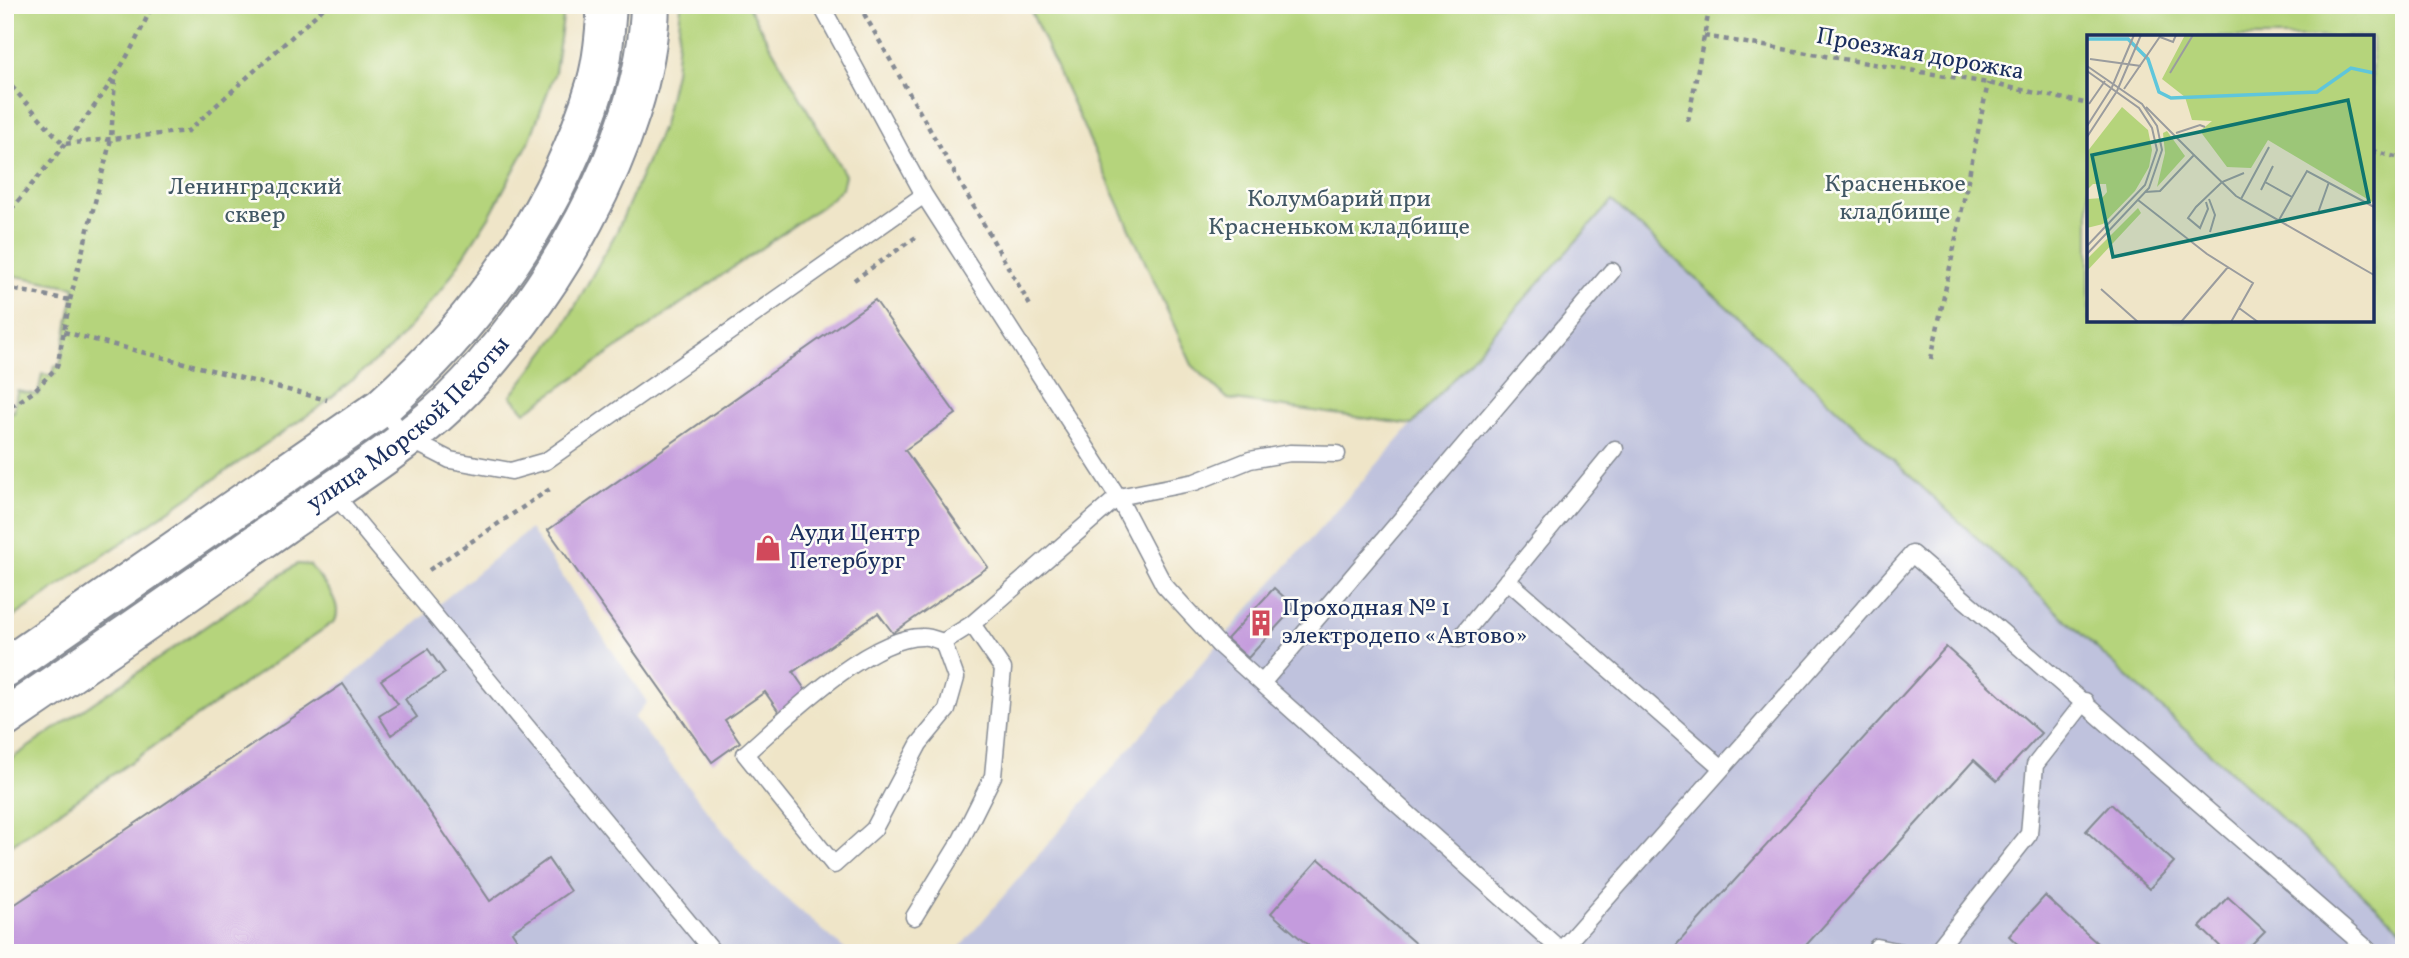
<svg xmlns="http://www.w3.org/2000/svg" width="2409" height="958" font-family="Vollkorn,serif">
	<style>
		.industrial { fill: #bfc2dd }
		.green { fill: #b5d47b; stroke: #68826c; stroke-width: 2; fill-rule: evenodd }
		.building { fill: #c49bdd }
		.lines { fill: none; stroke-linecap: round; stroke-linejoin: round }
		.service-casing { stroke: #858a93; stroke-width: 19 }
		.tertiary-casing { stroke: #858a93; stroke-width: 42 }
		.path { stroke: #858a93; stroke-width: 4.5; stroke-dasharray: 5 5; stroke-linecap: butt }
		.service { stroke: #fff; stroke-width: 16 }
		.tertiary { stroke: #fff; stroke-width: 38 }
		.labels { text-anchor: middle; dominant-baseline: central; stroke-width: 5; stroke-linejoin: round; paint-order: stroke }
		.street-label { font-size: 24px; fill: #1b2f5e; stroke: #fdfcf7 }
		.park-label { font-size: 24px; fill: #425865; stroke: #fdfcf7 }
		.poi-label { font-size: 24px; fill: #1b2f5e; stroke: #fdfcf7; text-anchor: start }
		.inset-river { fill: none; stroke: #5fc6db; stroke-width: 3.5 }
		.inset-road { fill: none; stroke: #9a9c9e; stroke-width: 2 }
		.view { fill: #0f766e; fill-opacity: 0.15; stroke: #0f766e; stroke-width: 3.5 }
		.inset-edge { fill: none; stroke: #1b2f5e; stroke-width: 3.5 }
	</style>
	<rect width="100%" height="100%" fill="#fdfcf7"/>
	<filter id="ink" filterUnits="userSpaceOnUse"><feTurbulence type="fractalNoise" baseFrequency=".0143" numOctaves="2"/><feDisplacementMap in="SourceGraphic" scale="14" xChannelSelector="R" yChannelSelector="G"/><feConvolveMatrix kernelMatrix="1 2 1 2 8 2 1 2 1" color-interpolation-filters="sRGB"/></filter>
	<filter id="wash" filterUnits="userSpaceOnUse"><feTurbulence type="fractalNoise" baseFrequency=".00686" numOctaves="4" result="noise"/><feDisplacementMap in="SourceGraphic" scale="28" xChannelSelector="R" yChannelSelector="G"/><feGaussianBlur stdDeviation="1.57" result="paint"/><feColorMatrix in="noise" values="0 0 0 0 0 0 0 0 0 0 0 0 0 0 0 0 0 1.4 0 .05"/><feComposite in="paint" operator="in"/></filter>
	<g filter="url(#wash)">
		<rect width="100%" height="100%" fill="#efe5c8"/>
		<path class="industrial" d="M 1611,201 L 2404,932 L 2404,953 L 955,953 L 1238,621 Z
			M 530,529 L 647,702 L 634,718 L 755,871 L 849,953 L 5,953 L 5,911 L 342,684 Z"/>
		<path class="green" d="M 5,5 L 565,5 L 555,72 L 529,142 L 489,217 L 443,288 L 391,348 L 321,406 L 5,623 L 5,411 L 14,412 L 17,391 L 38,395 L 42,374 L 53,376 L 55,366 L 60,366 L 75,287 L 5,274 Z
			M 681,5 L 747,5 L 845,175 L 842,188 L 829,201 L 525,412 L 511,396 L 563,328 L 617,231 L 663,125 L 675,72 Z
			M 1028,5 L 2404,5 L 2404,932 L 1612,201 L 1412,425 L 1228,399 L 1192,365 ZM 2089,37 L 2372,37 L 2372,320 L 2089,320 Z
			M 297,564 L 310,565 C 321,581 344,602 335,621 L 5,849 L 5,763 Z"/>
		<g id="blocks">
			<path class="building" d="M 875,300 L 956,414 L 905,450 L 988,567 L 893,633 L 878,613 L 793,672 L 809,695 L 781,715 L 765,692 L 725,720 L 740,742 L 712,762 L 548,530 Z
				M 1274,588 L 1295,607 L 1248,658 L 1227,639 Z
				M 1946,647 L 2041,733 L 1997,781 L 1974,760 L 1799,953 L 1669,953 Z
				M 428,649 L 445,673 L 405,699 L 417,717 L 391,735 L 379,716 L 398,704 L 381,680 Z
				M 343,684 L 490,901 L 548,859 L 570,891 L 512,932 L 526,953 L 5,953 L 5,911 Z
				M 2111,804 L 2174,862 L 2149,889 L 2086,831 Z
				M 1319,859 L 1426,953 L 1317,953 L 1271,913 Z
				M 2045,896 L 2108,953 L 2027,953 L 2009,936 Z
				M 2228,897 L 2265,931 L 2249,947 L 2255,953 L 2227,953 L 2200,927 Z"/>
		</g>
	</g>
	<g filter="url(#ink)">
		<use href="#blocks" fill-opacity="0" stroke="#858a93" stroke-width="2"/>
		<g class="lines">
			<g class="service-casing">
				<path id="service" d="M 924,195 L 1118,497 L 1164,585 L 1219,645 L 1564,953
					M 382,407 L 405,437 L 450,460 L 511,471 L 546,461 L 924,195 L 821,5
					M 331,490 L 714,953
					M 1507,580 L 1722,768
					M 1459,639 L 1615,449
					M 943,642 L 956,678 L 947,710 L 919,744 L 874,829 L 834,865 L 745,754 C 785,719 868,637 922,637 C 928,636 937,640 943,642 L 972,624 L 1118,497 L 1195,482 L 1250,460 L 1290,453 L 1337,454
					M 1262,683 L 1612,271
					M 914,917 L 960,842 L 993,776 L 1003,669 L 972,624
					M 1877,947 L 1906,953
					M 1561,950 L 1912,554 L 2372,953
					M 1935,953 L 2029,834 L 2035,765 L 2085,701"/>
			</g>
			<g class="tertiary-casing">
				<g id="tertiary">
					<path d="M 5,668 L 382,407 C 479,321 559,210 596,84 C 603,60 605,31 607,5"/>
					<path id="s1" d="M 5,718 C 98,655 191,590 283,525 C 336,488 403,447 449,403 C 545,310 647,141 650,5"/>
				</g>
			</g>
			<path class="path" d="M 859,5 L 1032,309
				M 1704,36 L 1988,83 L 2089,104
				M 5,79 L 63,144 L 188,131 L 327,5
				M 1688,121 L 1710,5
				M 2372,151 L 2404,159
				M 5,217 C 59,150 120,86 152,5
				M 854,280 L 919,235
				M 5,288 L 70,300 L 57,367 L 33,392 L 14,405 L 5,403
				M 70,300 L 111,139 L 115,80
				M 64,332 L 327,400
				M 1931,359 L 1988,83
				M 429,570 L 550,489"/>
			<use href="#service" class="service"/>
			<use href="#tertiary" class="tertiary"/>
		</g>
	</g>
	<defs>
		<g id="shop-bare" transform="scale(2.1)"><path d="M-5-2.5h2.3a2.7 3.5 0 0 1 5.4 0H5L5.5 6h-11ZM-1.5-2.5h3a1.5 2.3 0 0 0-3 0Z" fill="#d1495b" stroke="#fdfcf7" stroke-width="2.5" paint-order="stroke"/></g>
		<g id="building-bare" transform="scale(2.1)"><path d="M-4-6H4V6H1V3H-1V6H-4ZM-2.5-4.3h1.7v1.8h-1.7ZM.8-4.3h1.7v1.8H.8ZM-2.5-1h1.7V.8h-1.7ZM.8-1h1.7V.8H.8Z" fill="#d1495b" stroke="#fdfcf7" stroke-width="2.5" paint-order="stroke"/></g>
	</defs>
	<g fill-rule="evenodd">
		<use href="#shop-bare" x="768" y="548"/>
		<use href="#building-bare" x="1261" y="623"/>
	</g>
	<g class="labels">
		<g class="street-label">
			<text transform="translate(1920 55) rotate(10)">Проезжая дорожка</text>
			<text stroke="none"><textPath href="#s1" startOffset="500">улица Морской Пехоты</textPath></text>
		</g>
		<g class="park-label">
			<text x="1895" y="185">Красненькое<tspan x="1895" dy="28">кладбище</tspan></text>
			<text x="255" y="188">Ленинградский<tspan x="255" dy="28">сквер</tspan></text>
			<text x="1339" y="200">Колумбарий при<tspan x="1339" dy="28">Красненьком кладбище</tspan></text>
		</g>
		<g class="poi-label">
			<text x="789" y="534">Ауди Центр<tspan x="789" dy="28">Петербург</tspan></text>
			<text x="1282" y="609">Проходная № 1<tspan x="1282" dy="28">электродепо «Автово»</tspan></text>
		</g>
	</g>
	<g transform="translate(2087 35)">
		<rect width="287" height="287" fill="#efe5c8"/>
		<path d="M 98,0 L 287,0 L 287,168 L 181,105 L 164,133 L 140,132 L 113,96 L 125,86 L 105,85 L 98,62 L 75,44 ZM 35,72 L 61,95 L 65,115 L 62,132 L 48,156 L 16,189 L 0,193 L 0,157 L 1,164 L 15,163 L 20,157 L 19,149 L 6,149 L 0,155 L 0,117 ZM 80,96 L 98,121 L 70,152 L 78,118 L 76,98 ZM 51,173 L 54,178 L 0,236 L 0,224 Z" fill="#b5d47b"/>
		<path class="inset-river" d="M 0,4 L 41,4 L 61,24 L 72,57 L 84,63 L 230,57 L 264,33 L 287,38"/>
		<path class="inset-road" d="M 73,2 L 86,7 L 89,0M 3,24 L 54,31M 0,31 L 55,69 L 70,91 L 75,115 L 62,153 L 0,219M 0,36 L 52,73 L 65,93 L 70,115 L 58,150 L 0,211M 83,38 L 106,0M 37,54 L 74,0M 2,69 L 18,46M 0,91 L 25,52 L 47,0M 89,98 L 113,90 L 118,92M 0,102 L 30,56 L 54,0M 107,120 L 149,161 L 287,240M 178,147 L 205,162M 174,155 L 186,131M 58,157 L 73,156 L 107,120 L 59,72M 122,164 L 128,180 L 123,197M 154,164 L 182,112M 51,165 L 120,219 L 166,248 L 144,287M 119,167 L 121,174 L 113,193 L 101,183 L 109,172 L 135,147 L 157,138M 225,178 L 231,178 L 242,147M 192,185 L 220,136 L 287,172M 14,254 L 51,287M 152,273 L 171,287M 94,287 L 141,232"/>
		<path class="view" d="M 261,65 L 282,167 L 26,222 L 5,120 Z"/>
		<rect width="287" height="287" class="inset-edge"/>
	</g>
	<rect width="2409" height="958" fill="none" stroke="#fdfcf7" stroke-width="28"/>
</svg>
